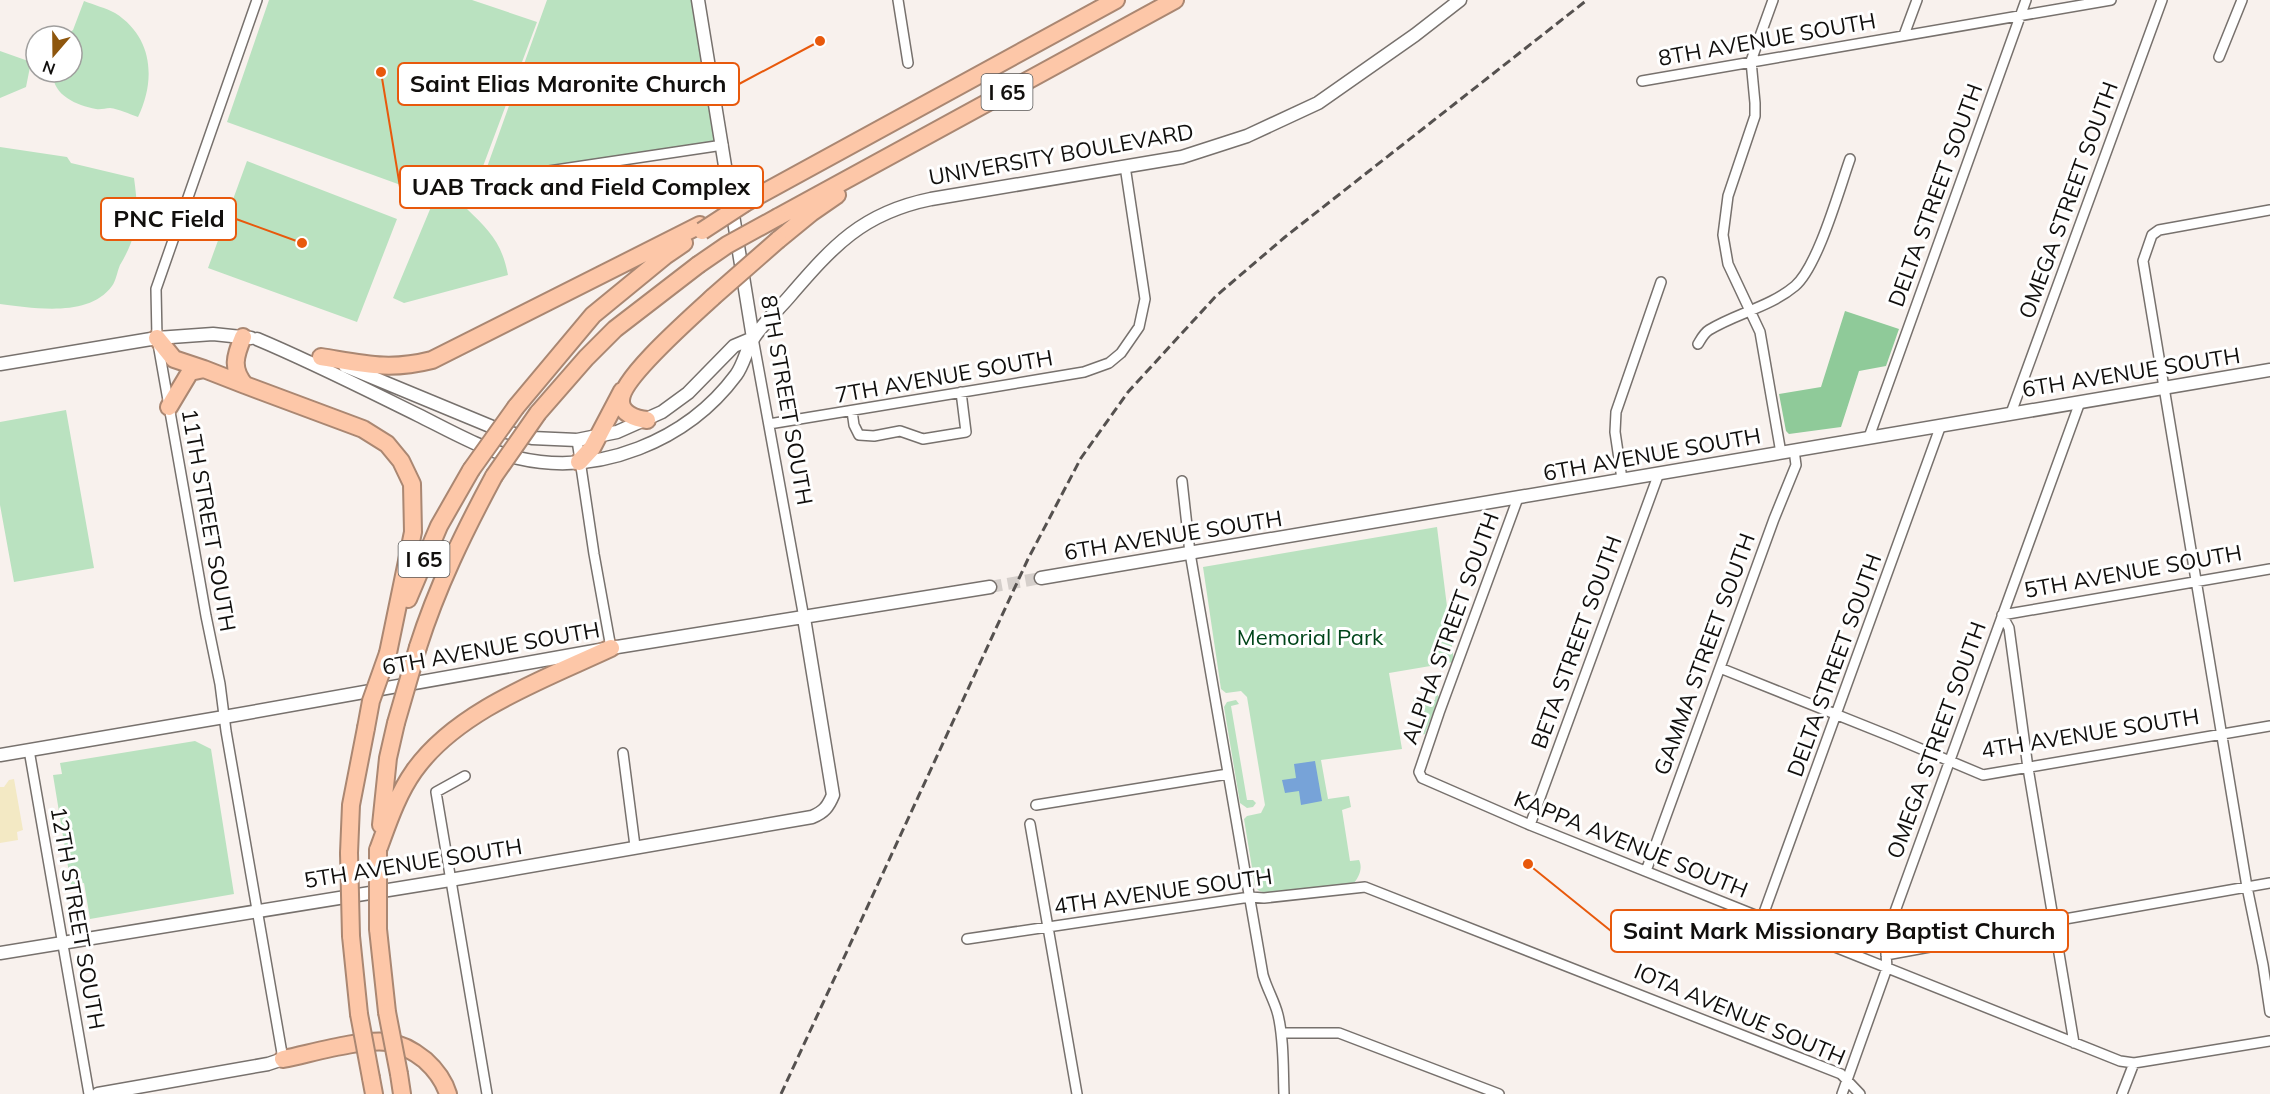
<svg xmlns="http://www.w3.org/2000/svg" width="2270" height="1094" font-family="Mulish,sans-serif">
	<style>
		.green { fill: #bae2c0 }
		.forest { fill: #8fca99 }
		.sand { fill: #f3e9c4 }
		.water { fill: #77a3d8 }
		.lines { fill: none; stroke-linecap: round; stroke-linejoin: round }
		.secondary-tunnel { stroke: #d5cfcb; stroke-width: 12; stroke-dasharray: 12 6; stroke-linecap: butt }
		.street-casing { stroke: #77716d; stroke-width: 12 }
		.secondary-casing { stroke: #77716d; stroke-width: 15 }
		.highway-casing { stroke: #aa8772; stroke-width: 20 }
		.street { stroke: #fff; stroke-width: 9 }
		.secondary { stroke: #fff; stroke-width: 12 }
		.highway { stroke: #fdc7a8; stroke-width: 16 }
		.rail { stroke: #55514f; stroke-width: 3; stroke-dasharray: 9 4.5; stroke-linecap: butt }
		.highway-bridge-casing { stroke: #aa8772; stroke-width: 20; stroke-linecap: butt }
		.highway-bridge { stroke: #fdc7a8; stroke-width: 16 }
		.labels { text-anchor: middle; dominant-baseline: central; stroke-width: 6; stroke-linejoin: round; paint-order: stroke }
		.shield { fill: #fff; stroke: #585756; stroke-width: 1.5 }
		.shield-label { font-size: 21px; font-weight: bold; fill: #110f0d }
		.street-label { font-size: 22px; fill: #110f0d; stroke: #fff }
		.park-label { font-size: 22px; fill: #004519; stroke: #fff }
		.leader { fill: none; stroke: #e8590c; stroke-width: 2 }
		.callout-dot { fill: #e8590c; stroke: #fff; stroke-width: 2 }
		.callout { fill: #fff; stroke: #e8590c; stroke-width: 2 }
		.callout-label { font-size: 24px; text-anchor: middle; font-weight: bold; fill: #110f0d }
	</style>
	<rect width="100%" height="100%" fill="#f8f1ed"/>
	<path class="green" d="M 269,0 L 472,0 L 537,22 L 467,209 C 489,230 502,243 508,275 L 404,303 L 393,298 L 431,207 L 464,208 L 227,122 Z
		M 547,0 L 698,0 L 723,145 L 482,181 Z
		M 84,1 C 94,5 106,8 115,13 C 153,37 156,80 138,117 C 129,114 119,109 110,108 C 105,108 101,110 96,109 C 76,105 52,95 53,72 L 72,72 L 72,36 L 65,36 L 73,30 Z
		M 0,51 L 31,62 L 26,87 L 0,98 Z
		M 0,147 L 67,157 L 71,163 L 134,178 C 139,214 139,233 120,265 C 117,272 116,281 112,286 C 89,318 33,308 0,304 Z
		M 247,161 L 397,219 L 357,322 L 208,268 Z
		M 66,410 L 94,568 L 14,582 L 0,505 L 0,422 Z
		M 1437,527 L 1454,662 L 1389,673 L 1402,749 L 1321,760 L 1328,799 L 1349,796 L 1351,807 L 1342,810 L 1350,861 L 1359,860 C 1363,868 1359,877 1354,883 C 1334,885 1279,896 1263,892 C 1258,891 1258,890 1255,886 L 1244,819 L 1247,816 L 1261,813 L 1265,805 L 1247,697 L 1241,691 L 1226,693 L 1221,689 L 1203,567 Z
		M 1436,693 L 1439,697 L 1425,734 L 1420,735 L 1418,726 L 1425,724 L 1422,705 L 1414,705 L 1413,698 L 1420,697 L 1422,703 L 1435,700 Z
		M 1236,700 L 1239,704 L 1231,706 L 1247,800 L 1253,800 L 1256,803 L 1253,807 L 1247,808 L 1240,803 L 1224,707 L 1227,702 Z
		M 195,741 L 211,749 L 234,894 L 90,919 L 84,883 L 71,885 L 53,775 L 62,774 L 60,763 Z"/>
	<path class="forest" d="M 1845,311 L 1899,329 L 1886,366 L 1859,371 L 1841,427 L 1789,434 L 1786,431 L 1779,394 L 1821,387 Z"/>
	<path class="sand" d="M 14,779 L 23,830 L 17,832 L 18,840 L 0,843 L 0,787 L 4,787 L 9,780 Z"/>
	<path class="water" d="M 1315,761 L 1322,801 L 1301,805 L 1299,791 L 1285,793 L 1282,780 L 1296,778 L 1294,764 Z"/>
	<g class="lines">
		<path class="secondary-tunnel" d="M 990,587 L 1041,578"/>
		<g class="street-casing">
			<path id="street" d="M 257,0 L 156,289 L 157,338 L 206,616 L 220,684 L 226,731 L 283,1059
				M 898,0 L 908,63
				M 1773,0 L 1751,61 L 1755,103 L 1755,116 L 1728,196 L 1723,235 L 1728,264 L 1760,332 L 1781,453
				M 1904,35 L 1917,0
				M 2219,57 L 2242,0
				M 1642,81 L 2111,0
				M 476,201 L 482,181 L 723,145
				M 2270,210 L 2159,230 L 2152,235 L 2143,261 L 2247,887 L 2263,965 L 2270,1012
				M 753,338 L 804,618
				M 1698,344 C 1701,339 1704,333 1709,330 C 1737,313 1770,307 1795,286 C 1818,266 1839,190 1850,159
				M 852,411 L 854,425 L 859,435 L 874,436 L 900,431 L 923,439 L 966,432 L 961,392
				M 2011,413 L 2162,0
				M 769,424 L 1042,379 L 1084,372 L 1109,363 L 1121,353 L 1139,327 L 1145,299 L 1125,166
				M 1869,437 L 2026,0
				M 577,440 L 594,554 L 611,648
				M 1622,479 L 1615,432 L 1616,412 L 1661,282
				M 1182,481 L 1190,553 L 1263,975 C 1267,989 1275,1002 1278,1015 C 1284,1040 1283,1068 1284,1094
				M 1518,498 L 1439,713 L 1419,772 L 1422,778 L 1530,825 L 2120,1061 L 2134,1063 L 2270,1041
				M 1720,668 L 1895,738 L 1983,775 L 2270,726
				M 29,750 L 89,1094
				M 623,753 L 635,846
				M 465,776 L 436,792 L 487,1094
				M 1036,805 L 1228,774
				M 1030,824 L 1077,1094
				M 1530,825 L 1659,473
				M 1646,871 L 1774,519 L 1796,465 L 1794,450
				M 1762,918 L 1941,425
				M 967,939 L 1250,897 L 1264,898 L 1365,887 L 1841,1074 L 1860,1094
				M 1886,955 L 2045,926 L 2065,919 L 2270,883
				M 1281,1033 L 1339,1033 L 1499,1094
				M 2074,1043 L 2028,768 L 2009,628 L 2002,615 L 2270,569
				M 1842,1094 L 1887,968 L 1885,939 L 2080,402
				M 2122,1094 L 2134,1063"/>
		</g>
		<g class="secondary-casing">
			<path id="secondary" d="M 698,0 L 753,338
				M 257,339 C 312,362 365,389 418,415 C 450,431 483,450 518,458 C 598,477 687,441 736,375 C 744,364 746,350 753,339 C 762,324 778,310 789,297 C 833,246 862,213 931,199 L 1182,157 L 1247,136 L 1318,103 L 1415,35 L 1460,0
				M 0,364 L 157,338 L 213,334 L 251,338
				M 345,366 L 502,431 L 532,438 L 577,440 L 617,432 L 662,412 L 688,393 L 734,346 L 753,338
				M 1041,578 L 2270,370
				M 0,755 L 224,717 L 611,648 L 990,587
				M 0,953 L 450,880 L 812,817 C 824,812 828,807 833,795 L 804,618
				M 98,1094 L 268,1064 L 283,1059"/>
		</g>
		<g class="highway-casing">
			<path id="highway" d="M 745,203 L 1116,0
				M 778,217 L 1175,0
				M 778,240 L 811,213 L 837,195
				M 243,337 C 235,356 231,369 245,385 L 363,429 L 387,444 L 401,461 L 412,484 L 413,532 L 388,653
				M 157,338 L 174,359 L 204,369
				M 321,357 C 364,364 389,371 432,360 L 700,225
				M 169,407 L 190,372 L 204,369 L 245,385
				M 516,407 L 593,315 L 665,256 L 684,243
				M 538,413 L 586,358 L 615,329 L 698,265
				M 647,420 C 637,419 620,414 621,400 C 622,377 694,315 713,297
				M 579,462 L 592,448 L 622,391
				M 408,599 L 439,526 L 471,470
				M 418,647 C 437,587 464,532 494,476
				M 381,825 L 388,758 L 396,723
				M 378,850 C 388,823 397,795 414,771 C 457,710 545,679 611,648
				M 349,853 L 351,805 L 366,728
				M 378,929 L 387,1012
				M 351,936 L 359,1014
				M 283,1059 C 313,1053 358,1039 388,1042 C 401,1044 415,1052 425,1060 C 435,1069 444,1081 448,1094
				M 399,1074 L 402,1094
				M 371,1078 L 374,1094"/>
		</g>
		<use href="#street" class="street"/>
		<use href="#secondary" class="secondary"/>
		<use href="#highway" class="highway"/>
		<path class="rail" d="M 781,1094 L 1028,559 L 1081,458 L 1128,392 L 1216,296 L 1285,237 L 1587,0"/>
		<g class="highway-bridge-casing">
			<path id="highway-bridge" d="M 702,231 L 745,203
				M 698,265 L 727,245 L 778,217
				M 713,297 L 778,240
				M 471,470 L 516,407
				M 494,476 L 538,413
				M 396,723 L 418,647
				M 366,728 L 371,701 L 388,653
				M 378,850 L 378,929
				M 349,853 L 351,936
				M 387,1012 L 399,1074
				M 359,1014 L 371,1078"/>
		</g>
		<use href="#highway-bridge" class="highway-bridge"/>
	</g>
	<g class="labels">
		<g class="shield">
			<rect x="981.5" y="74" width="51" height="36" rx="4.5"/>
			<rect x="398.5" y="541" width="51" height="36" rx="4.5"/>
		</g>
		<g class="shield-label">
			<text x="1007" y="92">I 65</text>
			<text x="424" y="559">I 65</text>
		</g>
		<g class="street-label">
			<text transform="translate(1767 39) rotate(-10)">8TH AVENUE SOUTH</text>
			<text transform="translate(1061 154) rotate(-10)">UNIVERSITY BOULEVARD</text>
			<text transform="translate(1935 195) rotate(-70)">DELTA STREET SOUTH</text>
			<text transform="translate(2068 200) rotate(-70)">OMEGA STREET SOUTH</text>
			<text transform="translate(2131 372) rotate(-9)">6TH AVENUE SOUTH</text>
			<text transform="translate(944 376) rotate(-10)">7TH AVENUE SOUTH</text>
			<text transform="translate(787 400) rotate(80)">8TH STREET SOUTH</text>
			<text transform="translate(1652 454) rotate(-10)">6TH AVENUE SOUTH</text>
			<text transform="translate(209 520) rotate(80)">11TH STREET SOUTH</text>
			<text transform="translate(1173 535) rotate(-9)">6TH AVENUE SOUTH</text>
			<text transform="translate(2133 571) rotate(-10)">5TH AVENUE SOUTH</text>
			<text transform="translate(1450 628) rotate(-70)">ALPHA STREET SOUTH</text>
			<text transform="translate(1576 642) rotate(-70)">BETA STREET SOUTH</text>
			<text transform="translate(491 648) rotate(-10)">6TH AVENUE SOUTH</text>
			<text transform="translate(1704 654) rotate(-70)">GAMMA STREET SOUTH</text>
			<text transform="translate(1834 665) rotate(-70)">DELTA STREET SOUTH</text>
			<text transform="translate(2090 733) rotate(-9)">4TH AVENUE SOUTH</text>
			<text transform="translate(1936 740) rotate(-70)">OMEGA STREET SOUTH</text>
			<text transform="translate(1631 844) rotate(22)">KAPPA AVENUE SOUTH</text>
			<text transform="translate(413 863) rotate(-9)">5TH AVENUE SOUTH</text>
			<text transform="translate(1163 891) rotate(-8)">4TH AVENUE SOUTH</text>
			<text transform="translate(78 918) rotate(80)">12TH STREET SOUTH</text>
			<text transform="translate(1740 1014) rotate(23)">IOTA AVENUE SOUTH</text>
		</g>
		<g class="park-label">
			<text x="1310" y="637">Memorial Park</text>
		</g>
	</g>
	<path class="leader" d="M820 41L739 84M381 72L400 187M302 243L236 219M1528 864L1611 931"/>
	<g class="callout-dot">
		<circle cx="820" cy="41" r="6"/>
		<circle cx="381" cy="72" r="6"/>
		<circle cx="302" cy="243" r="6"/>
		<circle cx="1528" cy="864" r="6"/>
	</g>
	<g class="callout">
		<rect x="398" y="63" width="341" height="42" rx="6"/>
		<rect x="400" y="166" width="363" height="42" rx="6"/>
		<rect x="101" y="198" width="135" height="42" rx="6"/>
		<rect x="1611" y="910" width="457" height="42" rx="6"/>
	</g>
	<g class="callout-label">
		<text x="568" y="92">Saint Elias Maronite Church</text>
		<text x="581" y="195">UAB Track and Field Complex</text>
		<text x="169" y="227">PNC Field</text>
		<text x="1839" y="939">Saint Mark Missionary Baptist Church</text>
	</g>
	<g transform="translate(54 54) rotate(200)"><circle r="28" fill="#ffffff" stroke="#a09f9e" stroke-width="1.5"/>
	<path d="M0-4.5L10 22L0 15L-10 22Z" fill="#8e560d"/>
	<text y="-9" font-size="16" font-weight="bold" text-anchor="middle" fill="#110f0d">N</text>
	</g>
</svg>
